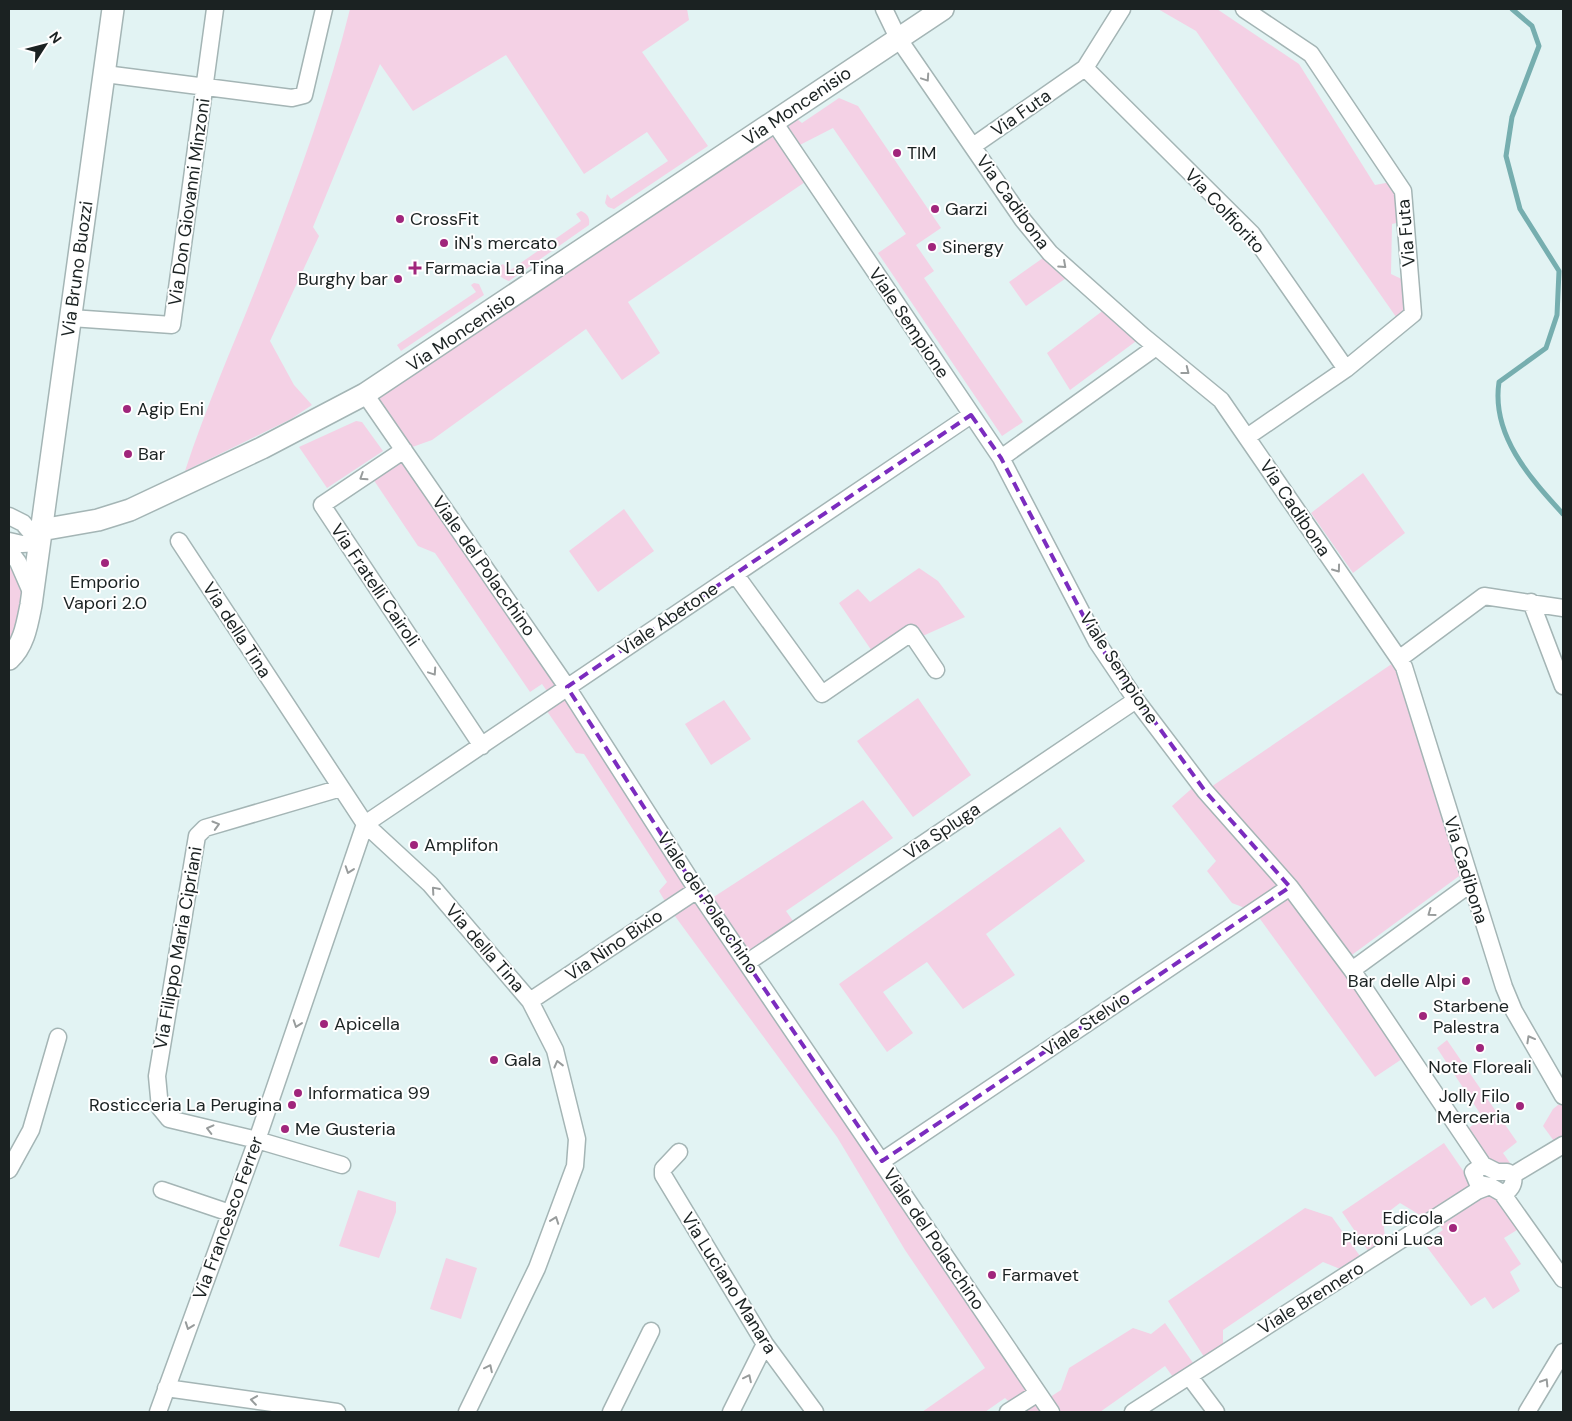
<svg xmlns="http://www.w3.org/2000/svg" width="1572" height="1421" font-family="'DM Sans',sans-serif">
	<style>
		.green { fill: #f4d1e5 }
		.lines { fill: none; stroke-linecap: round; stroke-linejoin: round }
		.stream { stroke: #76aeaf; stroke-width: 5 }
		.minor-casing { stroke: #a4b5b5; stroke-width: 19 }
		.major-casing { stroke: #a4b5b5; stroke-width: 24 }
		.minor { stroke: #fff; stroke-width: 16 }
		.major { stroke: #fff; stroke-width: 21 }
		.oneway { stroke: #989c9c }
		.marked { fill: none; stroke: #7b2cbf; stroke-width: 4; stroke-dasharray: 10 6; stroke-linejoin: round }
		.poi-dot { fill: #a0257b; stroke: #fff; stroke-width: 2 }
		.labels { text-anchor: middle; dominant-baseline: central; stroke-width: 4; stroke-linejoin: round; paint-order: stroke }
		.street-label { font-size: 18px; fill: #1b2222; stroke: #fff }
		.poi-label { font-size: 18px; fill: #1b2222; stroke: #fff; text-anchor: start }
	</style>
	<rect width="100%" height="100%" fill="#e2f3f3"/>
	<path class="green" d="M 350,9 L 687,9 L 689,20 L 642,52 L 708,146 L 614,209 L 608,207 L 605,203 L 607,194 L 611,199 L 668,161 L 647,132 L 584,174 L 506,55 L 413,111 L 380,64 L 313,227 L 319,236 L 270,341 L 294,385 L 312,405 L 291,419 L 185,471 C 206,407 233,346 258,283 C 292,194 327,102 350,9 Z
		M 1158,9 L 1217,9 L 1299,64 L 1375,185 L 1396,181 L 1405,221 L 1392,224 L 1391,274 L 1410,283 L 1413,314 L 1401,324 L 1196,31 Z
		M 839,98 L 858,106 L 941,228 L 916,245 L 934,271 L 924,278 L 1023,422 L 1002,436 L 878,253 L 906,234 L 833,128 L 792,149 L 811,178 L 628,302 L 660,353 L 622,380 L 586,329 L 432,440 L 404,450 L 706,902 L 863,800 L 893,838 L 786,911 L 798,928 L 748,962 L 1044,1401 L 1061,1390 L 1069,1368 L 1133,1328 L 1151,1334 L 1165,1323 L 1198,1370 L 1178,1384 L 1165,1366 L 1100,1412 L 1020,1412 L 1005,1398 L 985,1412 L 922,1412 L 985,1368 L 905,1250 L 837,1137 L 669,908 L 659,891 L 667,882 L 584,754 L 576,753 L 542,704 L 551,697 L 542,684 L 530,692 L 435,553 L 418,546 L 369,473 L 404,450 L 365,394 L 788,112 L 802,123 Z
		M 581,211 C 588,214 590,218 589,225 L 509,281 C 501,278 498,276 498,267 L 503,264 L 509,271 L 581,221 L 576,214 Z
		M 1050,253 L 1072,274 L 1026,306 L 1009,282 Z
		M 474,283 L 479,284 L 484,295 L 401,351 L 397,345 L 476,292 L 471,285 Z
		M 1109,306 L 1143,336 L 1070,390 L 1047,353 Z
		M 356,421 L 362,422 L 383,451 L 327,488 L 299,447 Z
		M 1363,473 L 1405,533 L 1353,573 L 1311,513 Z
		M 624,509 L 654,551 L 598,592 L 569,551 Z
		M 9,564 L 23,587 L 12,642 L 9,645 Z
		M 919,568 L 938,581 L 965,617 L 876,657 L 839,603 L 858,589 L 870,602 Z
		M 1399,659 L 1466,871 L 1345,960 L 1408,1055 L 1375,1077 L 1255,912 L 1232,903 L 1207,871 L 1216,861 L 1172,806 L 1198,783 L 1205,791 Z
		M 918,698 L 971,775 L 913,817 L 857,741 Z
		M 724,700 L 751,739 L 711,765 L 685,724 Z
		M 1060,827 L 1085,861 L 986,934 L 1015,975 L 963,1009 L 927,962 L 883,992 L 913,1033 L 887,1052 L 839,984 Z
		M 1447,1040 L 1517,1142 L 1503,1153 L 1517,1173 L 1483,1165 L 1460,1134 L 1483,1118 L 1437,1048 Z
		M 1563,1101 L 1563,1145 L 1559,1148 L 1543,1126 L 1553,1109 Z
		M 1444,1143 L 1477,1191 L 1490,1186 L 1525,1225 L 1504,1238 L 1521,1264 L 1510,1272 L 1520,1291 L 1493,1309 L 1485,1297 L 1471,1306 L 1424,1243 L 1443,1230 L 1435,1218 L 1430,1221 L 1400,1203 L 1383,1216 L 1386,1250 L 1373,1258 L 1342,1212 Z
		M 358,1190 L 396,1202 L 396,1212 L 379,1258 L 339,1246 Z
		M 1305,1208 L 1332,1217 L 1365,1263 L 1350,1273 L 1323,1262 L 1223,1330 L 1223,1353 L 1208,1363 L 1168,1301 Z
		M 446,1258 L 477,1268 L 461,1319 L 430,1309 Z"/>
	<g class="lines">
		<path class="stream" d="M 1512,9 L 1532,26 L 1539,46 L 1512,117 L 1506,156 L 1520,209 L 1559,271 L 1557,315 L 1546,348 L 1499,382 C 1491,435 1530,478 1563,514"/>
		<g class="minor-casing">
			<path id="minor" d="M 884,9 L 898,38 L 1023,220 L 1050,253 L 1143,336 L 1221,400 L 1399,659 L 1404,667 L 1504,987 L 1514,1011 L 1563,1096
				M 1244,9 L 1311,54 L 1403,191 L 1413,314 L 1346,369 L 1247,437
				M 1085,68 L 1252,234 L 1346,369
				M 105,74 L 292,98 L 304,95 L 324,9
				M 774,122 L 1001,458 L 1097,642 L 1136,700 L 1205,791 L 1290,887 L 1352,970 L 1483,1165
				M 973,146 L 1085,68 L 1122,9
				M 71,318 L 172,325 L 215,9
				M 365,394 L 567,687 L 697,890 L 1051,1412
				M 404,450 L 322,505 L 482,746
				M 1001,458 L 1156,347
				M 9,516 L 23,523 L 40,543
				M 9,541 L 22,544 L 40,543
				M 179,541 L 365,824 L 430,884 L 530,1001 L 555,1050 L 577,1139 L 575,1166 L 537,1268 L 467,1412
				M 9,550 L 18,562 L 32,594
				M 735,574 L 822,694 L 911,633 L 936,670
				M 1531,602 L 1563,686
				M 1399,659 L 1484,596 L 1563,608
				M 341,788 L 205,828 L 197,836 L 157,1076 L 160,1108 L 169,1119 L 257,1140 L 342,1165
				M 365,824 L 971,415
				M 748,962 L 1136,700
				M 1352,970 L 1470,884
				M 530,1001 L 697,890
				M 679,1152 L 663,1169 L 663,1175 L 765,1344 L 815,1412
				M 882,1161 L 1290,887
				M 1483,1165 L 1497,1172 L 1507,1172 L 1513,1175 C 1515,1184 1510,1192 1502,1193 L 1490,1186 L 1478,1184 L 1473,1172 Z
				M 9,1170 L 31,1130 L 58,1037
				M 1513,1175 L 1563,1145
				M 162,1190 L 230,1213
				M 1502,1193 L 1563,1279
				M 1189,1376 L 1216,1412
				M 166,1388 L 337,1412
				M 158,1412 L 257,1140 L 365,824
				M 611,1412 L 651,1331
				M 731,1412 L 765,1344
				M 1008,1412 L 1038,1393
				M 1133,1412 L 1477,1191 L 1490,1186
				M 1527,1412 L 1563,1352"/>
		</g>
		<g class="major-casing">
			<path id="major" d="M 41,530 L 98,520 L 130,510 L 262,448 L 365,394 L 943,9
				M 9,659 C 24,645 27,625 31,605 L 113,9"/>
		</g>
		<use href="#minor" class="minor"/>
		<use href="#major" class="major"/>
	</g>
	<defs><path id="oneway-chevron" d="M-2-3.5L2.5 0L-2 3.5" fill="none" stroke-width="1.6" stroke-linecap="round" stroke-linejoin="round" transform="scale(1.25)"/></defs>
	<g class="oneway">
		<use href="#oneway-chevron" transform="translate(926 78) rotate(56)"/>
		<use href="#oneway-chevron" transform="translate(1063 265) rotate(42)"/>
		<use href="#oneway-chevron" transform="translate(1186 371) rotate(38)"/>
		<use href="#oneway-chevron" transform="translate(363 477) rotate(147)"/>
		<use href="#oneway-chevron" transform="translate(1337 569) rotate(54)"/>
		<use href="#oneway-chevron" transform="translate(433 672) rotate(56)"/>
		<use href="#oneway-chevron" transform="translate(216 825) rotate(-16)"/>
		<use href="#oneway-chevron" transform="translate(349 870) rotate(109)"/>
		<use href="#oneway-chevron" transform="translate(435 890) rotate(-131)"/>
		<use href="#oneway-chevron" transform="translate(1431 913) rotate(144)"/>
		<use href="#oneway-chevron" transform="translate(297 1024) rotate(109)"/>
		<use href="#oneway-chevron" transform="translate(1530 1039) rotate(-119)"/>
		<use href="#oneway-chevron" transform="translate(558 1064) rotate(-104)"/>
		<use href="#oneway-chevron" transform="translate(210 1129) rotate(-166)"/>
		<use href="#oneway-chevron" transform="translate(555 1220) rotate(-70)"/>
		<use href="#oneway-chevron" transform="translate(189 1326) rotate(110)"/>
		<use href="#oneway-chevron" transform="translate(489 1368) rotate(-64)"/>
		<use href="#oneway-chevron" transform="translate(748 1378) rotate(-64)"/>
		<use href="#oneway-chevron" transform="translate(1545 1382) rotate(-58)"/>
		<use href="#oneway-chevron" transform="translate(254 1400) rotate(-172)"/>
	</g>
	<path class="marked" d="M 971,415 L 1001,458 L 1097,642 L 1205,791 L 1290,887 L 882,1161 L 697,890 L 567,687 Z"/>
	<g class="poi-dot">
		<circle cx="897" cy="153" r="5"/>
		<circle cx="935" cy="209" r="5"/>
		<circle cx="400" cy="219" r="5"/>
		<circle cx="444" cy="243" r="5"/>
		<circle cx="932" cy="247" r="5"/>
		<path d="M412.5 260.5h5v5h5v5h-5v5h-5v-5h-5v-5h5z"/>
		<circle cx="398" cy="279" r="5"/>
		<circle cx="127" cy="409" r="5"/>
		<circle cx="128" cy="454" r="5"/>
		<circle cx="105" cy="563" r="5"/>
		<circle cx="414" cy="845" r="5"/>
		<circle cx="1466" cy="981" r="5"/>
		<circle cx="1423" cy="1016" r="5"/>
		<circle cx="324" cy="1024" r="5"/>
		<circle cx="1480" cy="1048" r="5"/>
		<circle cx="494" cy="1060" r="5"/>
		<circle cx="298" cy="1093" r="5"/>
		<circle cx="292" cy="1105" r="5"/>
		<circle cx="1520" cy="1106" r="5"/>
		<circle cx="285" cy="1129" r="5"/>
		<circle cx="1453" cy="1228" r="5"/>
		<circle cx="992" cy="1275" r="5"/>
	</g>
	<g class="labels">
		<g class="street-label">
			<text transform="translate(797 106) rotate(-34)">Via Moncenisio</text>
			<text transform="translate(1021 113) rotate(-35)">Via Futa</text>
			<text transform="translate(189 202) rotate(-82)">Via Don Giovanni Minzoni</text>
			<text transform="translate(1013 202) rotate(54)">Via Cadibona</text>
			<text transform="translate(1225 211) rotate(47)">Via Colfiorito</text>
			<text transform="translate(1406 233) rotate(-95)">Via Futa</text>
			<text transform="translate(77 269) rotate(-82)">Via Bruno Buozzi</text>
			<text transform="translate(909 323) rotate(56)">Viale Sempione</text>
			<text transform="translate(461 332) rotate(-34)">Via Moncenisio</text>
			<text transform="translate(1295 508) rotate(56)">Via Cadibona</text>
			<text transform="translate(484 566) rotate(55)">Viale del Polacchino</text>
			<text transform="translate(375 585) rotate(56)">Via Fratelli Cairoli</text>
			<text transform="translate(668 619) rotate(-34)">Viale Abetone</text>
			<text transform="translate(237 630) rotate(57)">Via della Tina</text>
			<text transform="translate(1119 668) rotate(57)">Viale Sempione</text>
			<text transform="translate(942 831) rotate(-34)">Via Spluga</text>
			<text transform="translate(1466 870) rotate(73)">Via Cadibona</text>
			<text transform="translate(708 903) rotate(56)">Viale del Polacchino</text>
			<text transform="translate(614 945) rotate(-34)">Via Nino Bixio</text>
			<text transform="translate(178 948) rotate(-80)">Via Filippo Maria Cipriani</text>
			<text transform="translate(485 948) rotate(49)">Via della Tina</text>
			<text transform="translate(1086 1024) rotate(-34)">Viale Stelvio</text>
			<text transform="translate(228 1218) rotate(-70)">Via Francesco Ferrer</text>
			<text transform="translate(934 1239) rotate(56)">Viale del Polacchino</text>
			<text transform="translate(729 1283) rotate(58)">Via Luciano Manara</text>
			<text transform="translate(1311 1298) rotate(-32)">Viale Brennero</text>
		</g>
		<g class="poi-label">
			<text x="907" y="153">TIM</text>
			<text x="945" y="209">Garzi</text>
			<text x="410" y="219">CrossFit</text>
			<text x="454" y="243">iN's mercato</text>
			<text x="942" y="247">Sinergy</text>
			<text x="425" y="268">Farmacia La Tina</text>
			<text x="388" y="279" text-anchor="end">Burghy bar</text>
			<text x="137" y="409">Agip Eni</text>
			<text x="138" y="454">Bar</text>
			<text x="105" y="582" text-anchor="middle">Emporio<tspan x="105" dy="21">Vapori 2.0</tspan></text>
			<text x="424" y="845">Amplifon</text>
			<text x="1456" y="981" text-anchor="end">Bar delle Alpi</text>
			<text x="1433" y="1006">Starbene<tspan x="1433" dy="21">Palestra</tspan></text>
			<text x="334" y="1024">Apicella</text>
			<text x="504" y="1060">Gala</text>
			<text x="1480" y="1067" text-anchor="middle">Note Floreali</text>
			<text x="308" y="1093">Informatica 99</text>
			<text x="1510" y="1096" text-anchor="end">Jolly Filo<tspan x="1510" dy="21">Merceria</tspan></text>
			<text x="282" y="1105" text-anchor="end">Rosticceria La Perugina</text>
			<text x="295" y="1129">Me Gusteria</text>
			<text x="1443" y="1218" text-anchor="end">Edicola<tspan x="1443" dy="21">Pieroni Luca</tspan></text>
			<text x="1002" y="1275">Farmavet</text>
		</g>
	</g>
	<rect width="1572" height="1421" fill="none" stroke="#1b2222" stroke-width="20"/>
	<g transform="translate(45 45) rotate(54)" stroke="#ffffff" stroke-width="4" paint-order="stroke">
	<path d="M0-4L9 19L0 12L-9 19Z" fill="#1b2222"/>
	<text y="-8" font-size="14" font-weight="bold" text-anchor="middle" fill="#1b2222">N</text>
	</g>
</svg>
